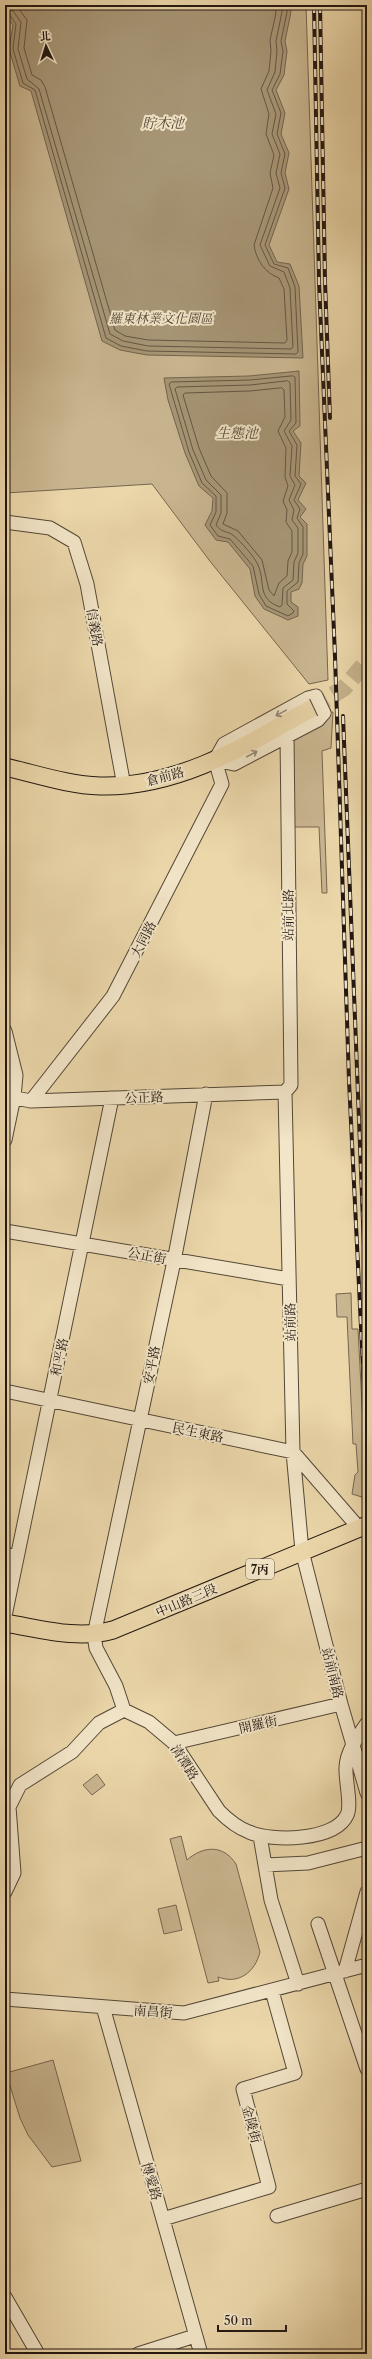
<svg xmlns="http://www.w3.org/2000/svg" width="372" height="2359" font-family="'Libre Caslon Text','Noto Serif TC',serif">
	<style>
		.green { fill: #c9b690; stroke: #766650 }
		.water { fill: #a79676; stroke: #72634e }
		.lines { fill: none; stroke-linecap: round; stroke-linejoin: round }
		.shore { stroke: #645644; stroke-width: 1 }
		.major-tunnel { stroke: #c3b18b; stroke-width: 17; stroke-dasharray: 17 8; stroke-linecap: butt }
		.minor-casing { stroke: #544737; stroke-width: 15 }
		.major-casing { stroke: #221711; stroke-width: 19 }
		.minor { stroke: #f2e5c8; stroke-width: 13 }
		.major { stroke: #ebd7aa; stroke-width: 17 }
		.rail-casing { stroke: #221711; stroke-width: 4 }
		.rail { stroke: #f2e5c8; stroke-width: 2.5; stroke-dasharray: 8; stroke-linecap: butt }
		.minor-bridge-casing { stroke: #544737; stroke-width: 15; stroke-linecap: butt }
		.minor-bridge { stroke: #f2e5c8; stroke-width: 13 }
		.oneway { stroke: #948876 }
		.labels { text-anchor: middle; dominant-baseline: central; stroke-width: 4; stroke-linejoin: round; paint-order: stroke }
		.shield { fill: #f2e5c8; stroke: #605548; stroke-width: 1 }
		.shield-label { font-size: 12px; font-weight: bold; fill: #221711 }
		.park-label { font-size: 13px; font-style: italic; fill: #544737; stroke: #f2e5c8 }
		.street-label { font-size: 13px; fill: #221711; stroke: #f2e5c8 }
		.water-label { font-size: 14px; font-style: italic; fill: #574a39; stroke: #f2e5c8 }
	</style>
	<rect width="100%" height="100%" fill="#ebd7aa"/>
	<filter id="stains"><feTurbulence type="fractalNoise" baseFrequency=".005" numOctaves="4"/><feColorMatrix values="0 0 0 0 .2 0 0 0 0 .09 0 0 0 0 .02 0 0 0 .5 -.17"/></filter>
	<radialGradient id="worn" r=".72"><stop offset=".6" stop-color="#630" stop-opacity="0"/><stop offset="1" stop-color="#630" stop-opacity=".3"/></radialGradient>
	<path class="green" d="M 5,5 L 306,5 L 328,680 L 309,684 L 209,560 L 152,484 L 5,493 Z
		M 330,712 L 333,712 L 331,748 L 322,751 L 327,893 L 322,893 L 319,827 L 293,827 L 290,739 Z
		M 351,1293 L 352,1329 L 358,1329 L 367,1499 L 363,1507 L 362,1497 L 352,1494 L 355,1475 L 358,1472 L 356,1444 L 353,1444 L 347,1317 L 337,1317 L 336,1294 Z
		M 97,1774 L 105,1785 L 92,1795 L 83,1785 Z
		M 181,1836 L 187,1860 C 203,1846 223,1844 236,1864 L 260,1952 C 255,1972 239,1985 218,1977 L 219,1981 L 208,1983 L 170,1839 Z
		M 176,1905 L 182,1930 L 164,1934 L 158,1909 Z
		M 53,2060 L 81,2161 L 52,2167 L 28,2135 L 20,2118 L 6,2073 Z"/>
	<path class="water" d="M 5,5 L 289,5 L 291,12 L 285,41 L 287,51 L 284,75 L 276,90 L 285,113 L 281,134 L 289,153 L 285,173 L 289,189 L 269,245 L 277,262 L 290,264 L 299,286 L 303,358 L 147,355 L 120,350 L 102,341 L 31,91 L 20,86 L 9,49 L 13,25 L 5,15 Z
		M 299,371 L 300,426 L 293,431 L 301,443 L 299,476 L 306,483 L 298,500 L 306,509 L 300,517 L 307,524 L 307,556 L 303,564 L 302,583 L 299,589 L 291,592 L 291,602 L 298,607 L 298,616 L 288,620 L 264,609 L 255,596 L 250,569 L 228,542 L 216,540 L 205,525 L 212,511 L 213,498 L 199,486 L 185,453 L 168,400 L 164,378 L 249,376 Z"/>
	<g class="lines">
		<path class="shore" d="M 16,5 L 27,20 L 24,48 L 32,75 L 41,80 L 45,87 L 115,330 L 125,336 L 148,340 L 285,343 L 287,340 L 284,289 L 279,278 C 265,273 256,260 254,245 L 273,188 L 270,173 L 274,155 L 266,134 L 269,114 L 261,89 L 269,71 L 271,51 L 270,40 L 276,13 L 275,5
			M 5,8 L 13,11 L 21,22 L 18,49 L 27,79 L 39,89 L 110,334 L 123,341 L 148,346 L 291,349 L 293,347 L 290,288 L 284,272 L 270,266 L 260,245 L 280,188 L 276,173 L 280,154 L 272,134 L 276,114 L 267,90 L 275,72 L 277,51 L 276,41 L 282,12 L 281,5
			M 5,13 L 9,14 L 16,24 L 13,49 L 23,83 L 35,90 L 106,338 L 121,346 L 147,351 L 296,354 L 298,352 L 295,287 L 288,268 L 274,264 L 265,245 L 285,188 L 281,173 L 285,154 L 277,134 L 281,113 L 272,90 L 280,74 L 283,51 L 281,41 L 287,12 L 286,5
			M 293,376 L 295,377 L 296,423 L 289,431 L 297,445 L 295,476 L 301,484 L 294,500 L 300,509 L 297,518 L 303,527 L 303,554 L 299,563 L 298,582 L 287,591 L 287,604 L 294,611 L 293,613 L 288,616 L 266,606 L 259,594 L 253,566 L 230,539 L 218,536 L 210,525 L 216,512 L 216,496 L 202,483 L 189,452 L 169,384 L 171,382 L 250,380 Z
			M 288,381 L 290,383 L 291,420 L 284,431 L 292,446 L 290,476 L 295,485 L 289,500 L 294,510 L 292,520 L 298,528 L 298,553 L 294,562 L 293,580 L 283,588 L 282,605 L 280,607 C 256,598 266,583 258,565 C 254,556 242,543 234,536 C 227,530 223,534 216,525 L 221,513 L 221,495 L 206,480 L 193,450 L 175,389 L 177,387 L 250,385 Z
			M 282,388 L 284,390 L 285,417 L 278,431 L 286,448 L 285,477 L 288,486 L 283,501 L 287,510 L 286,522 L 292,531 L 292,552 L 288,561 L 287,576 L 279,583 L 274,596 L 269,590 L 262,560 L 238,531 L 223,524 L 227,513 L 227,493 L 211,476 L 199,448 L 183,395 L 185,393 L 250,391 Z"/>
		<path class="major-tunnel" d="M 312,708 L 344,688 L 367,661"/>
		<g class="minor-casing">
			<path id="minor" d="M 5,522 L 50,528 L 74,542 L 87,584 L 124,786
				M 215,760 L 234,764 L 318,720 L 324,713
				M 215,760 L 224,744 L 308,698 L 316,696
				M 5,1031 L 16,1075 L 14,1097 L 5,1140
				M 285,1092 L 293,1452 L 302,1551 L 341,1704 L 367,1793
				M 285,1092 L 291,1085 L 287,736
				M 5,1096 L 31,1101 L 285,1092
				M 31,1101 L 113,996 L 222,784 L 215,760
				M 5,1231 L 289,1279
				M 5,1391 L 293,1452 L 359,1528
				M 5,1554 L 17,1557
				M 5,1616 L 112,1098
				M 124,1710 L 116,1686 L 96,1648 L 94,1635 L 174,1261 L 206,1094
				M 124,1710 L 149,1722 L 174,1743 L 219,1811 C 227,1819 238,1828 249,1832 C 272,1842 335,1841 347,1815 C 352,1805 345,1779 346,1767 C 347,1750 358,1737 367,1723
				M 174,1743 L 341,1704
				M 260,1836 L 271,1900 L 298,1984
				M 265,1865 L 308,1863 L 367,1848
				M 5,1892 L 14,1873 L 9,1807 L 20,1785 L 72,1752 L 99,1723 L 124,1710
				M 318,1924 L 367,2069
				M 345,1971 L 367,1892
				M 5,1999 L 184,2013 L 367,1965
				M 103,2007 L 201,2354
				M 277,2216 L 367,2189
				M 163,2219 L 269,2187 L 243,2089 L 295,2073 L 272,1991
				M 5,2297 L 38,2354
				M 138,2354 L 195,2336"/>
		</g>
		<g class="major-casing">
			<path id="major" d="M 5,767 C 36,774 68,785 100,786 C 178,788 247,745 312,708
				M 5,1623 C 42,1629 77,1640 113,1630 L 367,1525"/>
		</g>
		<use href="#minor" class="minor"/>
		<use href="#major" class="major"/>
		<g class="rail-casing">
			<path id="rail" d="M 314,5 L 319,282 L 335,656 L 349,1081 L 367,1450
				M 320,5 L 325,281 L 330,418
				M 343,716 L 367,1322"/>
		</g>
		<use href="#rail" class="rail"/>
		<g class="minor-bridge-casing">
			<path id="minor-bridge" d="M 316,696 L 324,713"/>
		</g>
		<use href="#minor-bridge" class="minor-bridge"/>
	</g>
	<defs><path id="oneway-shaft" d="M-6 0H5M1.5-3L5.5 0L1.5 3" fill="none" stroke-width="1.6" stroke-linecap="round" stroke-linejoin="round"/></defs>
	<g class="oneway">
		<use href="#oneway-shaft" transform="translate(281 713) rotate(151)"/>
		<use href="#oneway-shaft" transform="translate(252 754) rotate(-28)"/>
	</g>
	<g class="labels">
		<rect class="shield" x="246" y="1559" width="28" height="20" rx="3"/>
		<g class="shield-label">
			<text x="260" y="1569">7丙</text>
		</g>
		<g class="park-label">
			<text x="161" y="318">羅東林業文化園區</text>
		</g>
		<g class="street-label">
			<text transform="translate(95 627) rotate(80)">信義路</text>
			<text transform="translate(165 776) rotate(-15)">倉前路</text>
			<text transform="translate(288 915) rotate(-90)">站前北路</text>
			<text transform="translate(143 939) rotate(-63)">大同路</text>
			<text transform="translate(144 1097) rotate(-2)">公正路</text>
			<text transform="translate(147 1255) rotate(11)">公正街</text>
			<text transform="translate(290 1322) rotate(-91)">站前路</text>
			<text transform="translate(59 1357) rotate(-78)">和平路</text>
			<text transform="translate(151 1365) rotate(-79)">安平路</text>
			<text transform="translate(198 1432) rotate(12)">民生東路</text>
			<text transform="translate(186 1600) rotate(-23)">中山路三段</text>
			<text transform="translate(333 1673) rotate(76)">站前南路</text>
			<text transform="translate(258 1724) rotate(-13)">開羅街</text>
			<text transform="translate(185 1762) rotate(57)">清潭路</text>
			<text transform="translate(153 2011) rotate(4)">南昌街</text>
			<text transform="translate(252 2124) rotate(75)">金陵街</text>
			<text transform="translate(152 2181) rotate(74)">博愛路</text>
		</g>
		<g class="water-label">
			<text x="163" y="123">貯木池</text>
			<text x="237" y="433">生態池</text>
		</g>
	</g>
	<rect width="372" height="2359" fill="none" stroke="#ebd7aa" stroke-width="20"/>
	<rect x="6" y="6" width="360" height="2347" fill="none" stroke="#221711" stroke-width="2"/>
	<rect x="10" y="10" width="352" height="2339" fill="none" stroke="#221711"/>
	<g transform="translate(46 46) rotate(356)" stroke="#f2e5c8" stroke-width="3" paint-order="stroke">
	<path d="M0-3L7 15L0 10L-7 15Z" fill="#221711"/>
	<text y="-6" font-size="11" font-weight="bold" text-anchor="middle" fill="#221711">北</text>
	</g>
	<path d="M218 2325v6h68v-6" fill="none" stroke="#221711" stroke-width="2"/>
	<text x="224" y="2325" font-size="12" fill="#221711" stroke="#f2e5c8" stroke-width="3" paint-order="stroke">50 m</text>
	<rect width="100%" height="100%" filter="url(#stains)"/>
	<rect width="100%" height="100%" fill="url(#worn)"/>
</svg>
